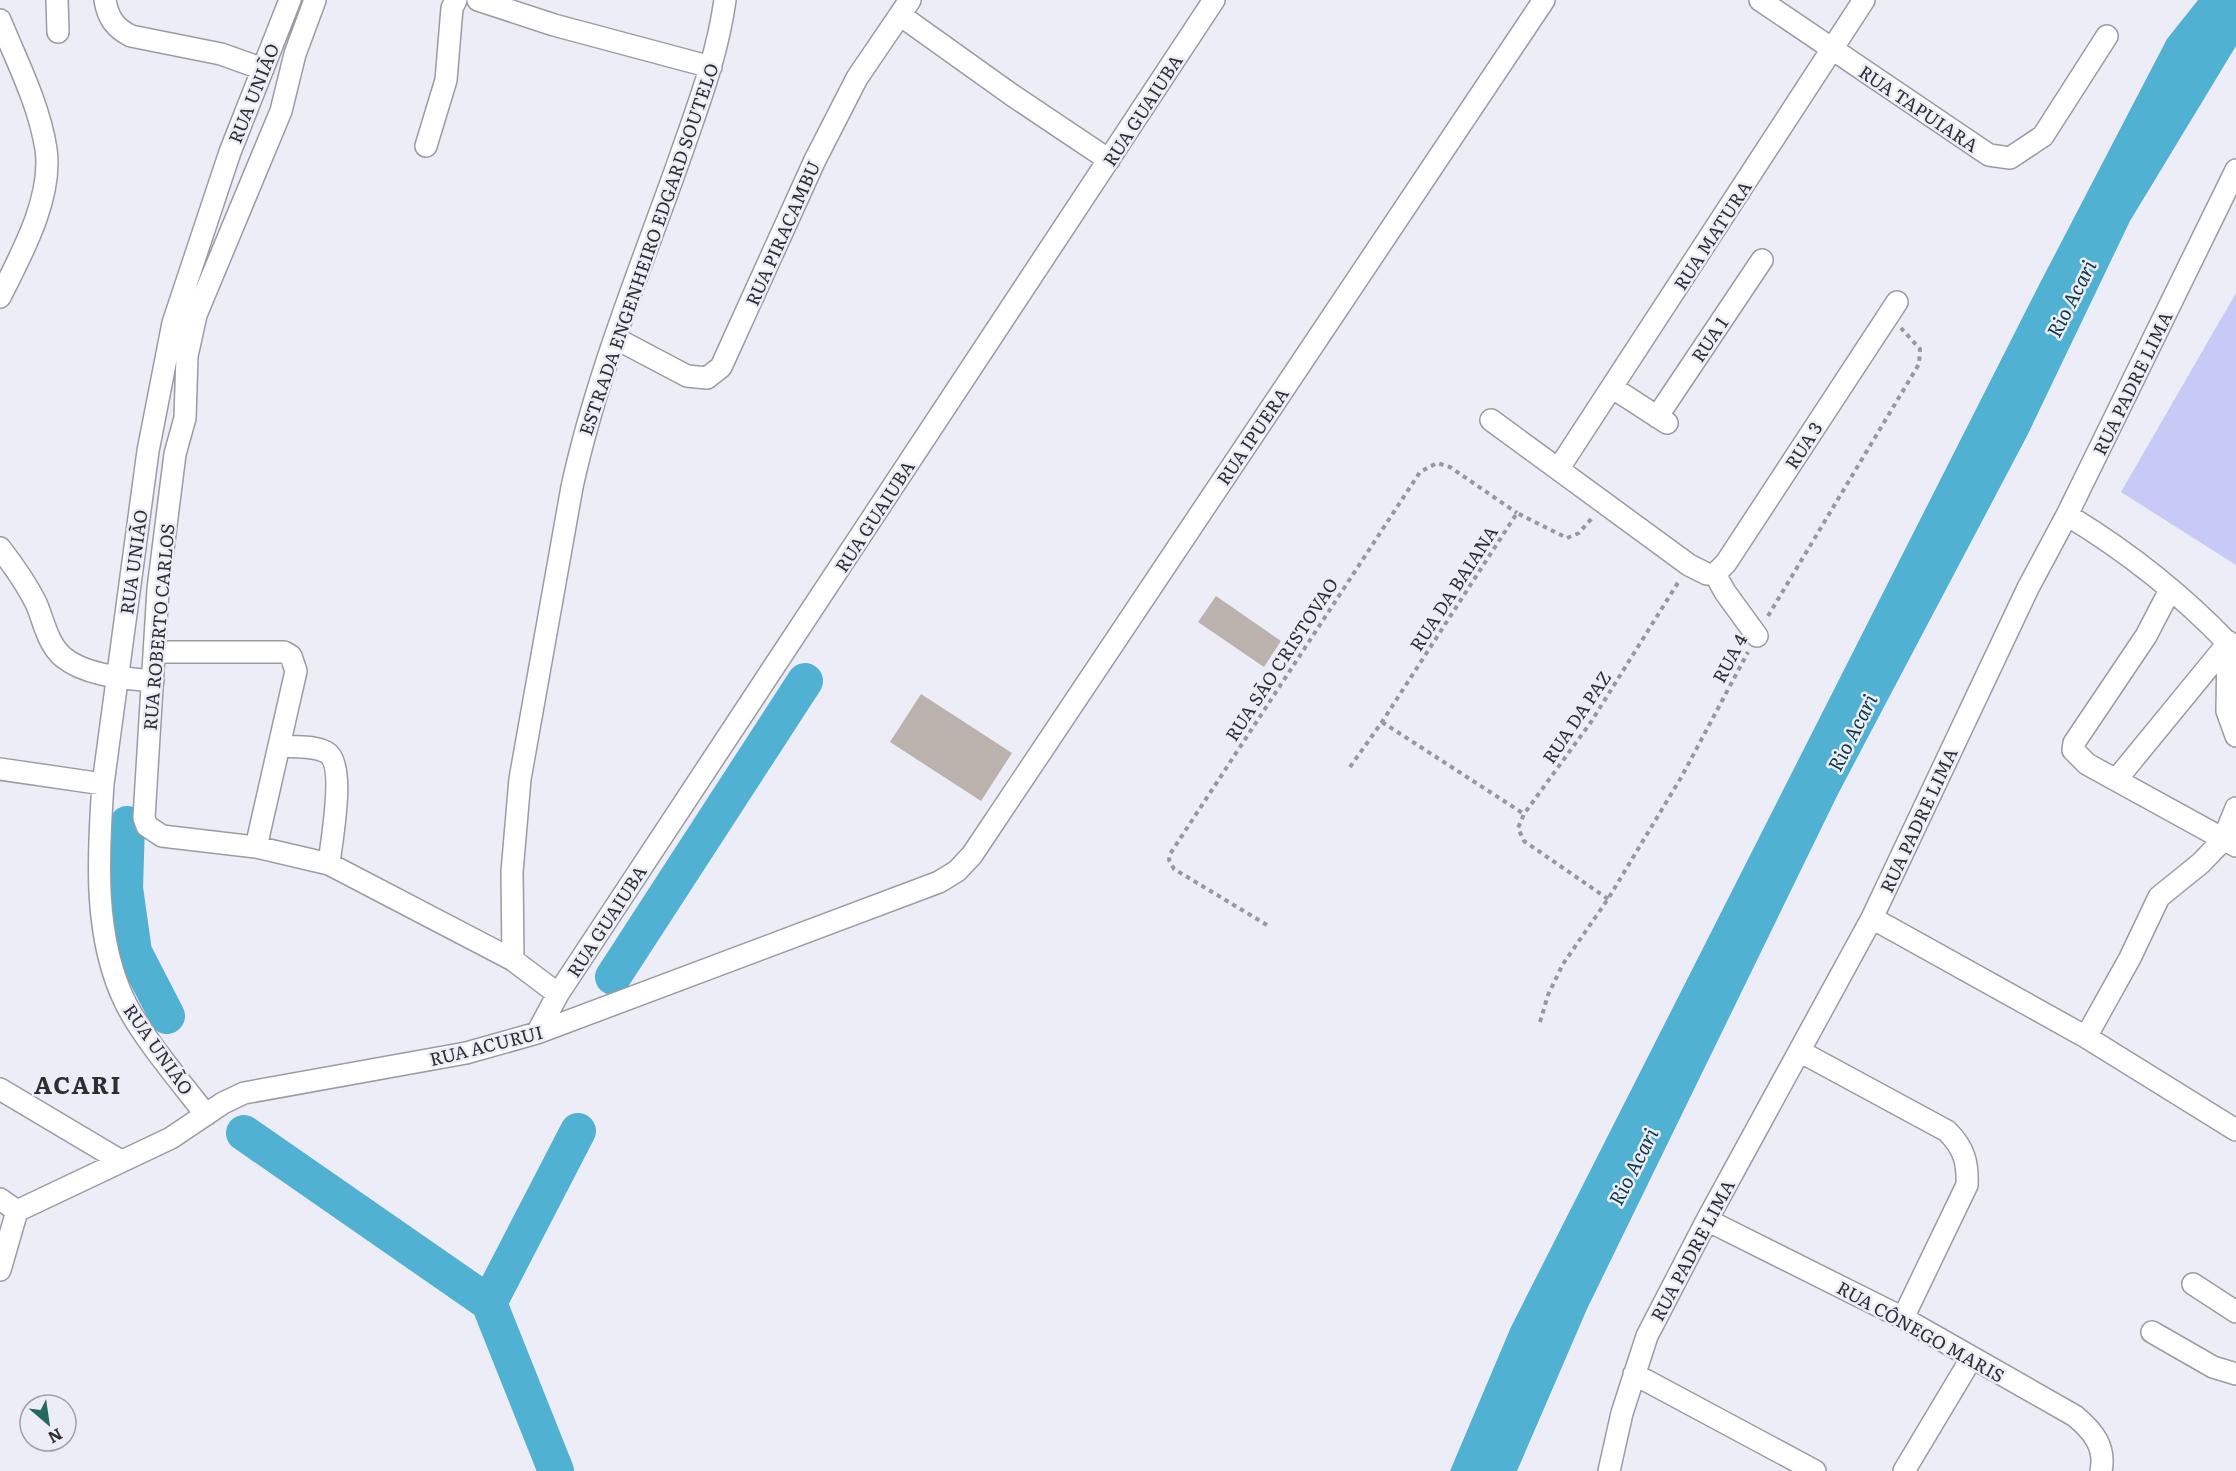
<svg xmlns="http://www.w3.org/2000/svg" width="2236" height="1471" font-family="Literata,serif">
	<style>
		.green { fill: #c7c9f6 }
		.water { fill: #50b1d2 }
		.lines { fill: none; stroke-linecap: round; stroke-linejoin: round }
		.river { stroke: #50b1d2; stroke-width: 36 }
		.building { fill: #bcb2ad }
		.minor-casing { stroke: #9a9ba4; stroke-width: 24 }
		.path { stroke: #97979e; stroke-width: 4; stroke-dasharray: 4.5 4.5; stroke-linecap: butt }
		.minor { stroke: #fff; stroke-width: 21 }
		.labels { text-anchor: middle; dominant-baseline: central; stroke-width: 5; stroke-linejoin: round; paint-order: stroke }
		.street-label { font-size: 18px; fill: #2d2e31; stroke: #ededf7 }
		.water-label { font-size: 20px; font-style: italic; fill: #0b3846; stroke: #ededf7 }
		.district-label { font-size: 24px; font-weight: bold; letter-spacing: 1.5px; fill: #2d2e31; stroke: #ededf7 }
	</style>
	<rect width="100%" height="100%" fill="#ededf7"/>
	<path class="green" d="M 2236,293 L 2236,565 L 2121,492 Z"/>
	<path class="water" d="M 2198,0 L 2236,0 L 2236,46 L 2130,221 L 2027,436 L 1838,794 L 1587,1309 L 1517,1471 L 1450,1471 L 1511,1327 L 2039,285 L 2167,39 Z"/>
	<g class="lines">
		<path class="river" d="M 127,824 L 125,888 L 134,952 L 167,1016
			M 613,977 L 805,681
			M 244,1133 L 489,1303 L 556,1471
			M 489,1303 L 578,1131"/>
	</g>
	<path class="building" d="M 1216,596 L 1281,641 L 1264,667 L 1198,622 Z
		M 921,694 L 1012,753 L 981,801 L 890,742 Z"/>
	<g class="lines">
		<g class="minor-casing">
			<path id="minor" d="M 57,0 L 58,32
				M 105,0 C 108,18 115,28 131,36 L 221,54 L 263,69
				M 315,0 L 295,54 L 281,111 L 196,315 L 187,356 L 185,418 L 175,454 L 158,589 L 144,818 L 147,826 L 162,836 L 256,847 L 329,864 L 513,960 L 558,994
				M 478,0 L 554,25 L 711,67
				M 1760,0 L 1989,155 L 2010,158 L 2043,136 L 2107,36
				M 900,15 L 1012,95 L 1109,160
				M 0,20 C 17,62 39,104 46,149 C 53,198 21,255 0,297
				M 426,146 L 446,80 L 452,8 L 456,0
				M 615,338 L 687,376 L 707,378 L 721,367 L 815,160 L 857,78 L 910,0
				M 1613,388 L 1667,423
				M 1657,417 L 1762,260
				M 1491,420 L 1689,565 L 1707,574 L 1715,574 L 1726,563 L 1897,302
				M 1559,468 L 1864,0
				M 2067,515 C 2125,550 2180,593 2228,643 L 2227,711 L 2236,736
				M 0,548 C 14,566 26,583 36,603 C 44,621 47,643 63,657 C 86,676 125,678 153,681
				M 1715,574 L 1725,592 L 1757,636
				M 2170,590 L 2146,636 L 2074,743 L 2073,750 L 2087,764 L 2236,846
				M 154,652 L 284,652 L 291,656 L 296,671 L 256,847
				M 280,746 C 294,747 313,745 326,752 C 347,763 331,842 329,864
				M 0,769 L 103,784
				M 2116,780 L 2229,642
				M 1872,918 L 2086,1037 L 2236,1130
				M 513,960 L 512,872 L 520,779 L 572,487 C 596,377 639,272 677,166 C 696,111 717,58 725,0
				M 537,1033 L 558,994 L 1214,0
				M 2086,1037 L 2130,958 L 2159,897 L 2201,863 L 2223,840 L 2236,808
				M 1801,1052 L 1947,1131 C 1964,1148 1968,1162 1967,1185 L 1903,1318
				M 0,1089 L 121,1161
				M 206,1115 C 181,1082 145,1041 126,1004 C 93,938 98,856 103,784 L 148,451 L 173,323 L 230,152 L 290,0
				M 0,1199 L 17,1211
				M 17,1211 L 171,1138 L 223,1103 L 244,1093 L 466,1053 L 537,1033 L 939,882 L 957,871 L 972,855 L 1544,0
				M 1707,1220 L 1903,1318 L 2075,1416 C 2093,1431 2106,1447 2101,1471
				M 0,1270 L 17,1211
				M 2193,1284 L 2236,1312
				M 2152,1332 L 2213,1367 L 2236,1374
				M 1634,1374 L 1815,1471
				M 1609,1471 L 1622,1413 L 1647,1336 L 1707,1220 L 1872,918 L 2028,588 L 2067,515 L 2236,170
				M 1904,1471 L 1971,1359"/>
		</g>
		<path class="path" d="M 1768,616 L 1919,364 L 1920,349 L 1901,328
			M 1382,722 L 1524,814
			M 1350,767 L 1382,722 L 1517,513 L 1567,538 L 1579,533 L 1592,518
			M 1608,899 L 1524,841 L 1518,828 L 1524,814 L 1591,722 L 1679,581
			M 1267,925 L 1174,869 L 1169,860 L 1170,854 L 1420,472 L 1437,463 L 1450,467 L 1517,513
			M 1540,1022 L 1548,995 L 1563,964 L 1608,899 L 1682,776 L 1748,652"/>
		<use href="#minor" class="minor"/>
	</g>
	<g class="labels">
		<g class="street-label">
			<text transform="translate(253 93) rotate(-68)">RUA UNIÃO</text>
			<text transform="translate(1919 108) rotate(34)">RUA TAPUIARA</text>
			<text transform="translate(1142 110) rotate(-57)">RUA GUAIUBA</text>
			<text transform="translate(782 233) rotate(-66)">RUA PIRACAMBU</text>
			<text transform="translate(1712 235) rotate(-57)">RUA MATURA</text>
			<text transform="translate(648 249) rotate(-71)">ESTRADA ENGENHEIRO EDGARD SOUTELO</text>
			<text transform="translate(1709 339) rotate(-56)">RUA 1</text>
			<text transform="translate(2132 383) rotate(-64)">RUA PADRE LIMA</text>
			<text transform="translate(1252 436) rotate(-56)">RUA IPUERA</text>
			<text transform="translate(1803 445) rotate(-57)">RUA 3</text>
			<text transform="translate(874 516) rotate(-57)">RUA GUAIUBA</text>
			<text transform="translate(133 562) rotate(-82)">RUA UNIÃO</text>
			<text transform="translate(1453 588) rotate(-57)">RUA DA BAIANA</text>
			<text transform="translate(158 627) rotate(-85)">RUA ROBERTO CARLOS</text>
			<text transform="translate(1729 658) rotate(-62)">RUA 4</text>
			<text transform="translate(1281 659) rotate(-57)">RUA SĀO CRISTOVAO</text>
			<text transform="translate(1576 717) rotate(-56)">RUA DA PAZ</text>
			<text transform="translate(1918 820) rotate(-65)">RUA PADRE LIMA</text>
			<text transform="translate(606 921) rotate(-57)">RUA GUAIUBA</text>
			<text transform="translate(486 1045) rotate(-14)">RUA ACURUI</text>
			<text transform="translate(159 1049) rotate(55)">RUA UNIÃO</text>
			<text transform="translate(1692 1250) rotate(-62)">RUA PADRE LIMA</text>
			<text transform="translate(1921 1331) rotate(29)">RUA CÔNEGO MARIS</text>
		</g>
		<g class="water-label">
			<text transform="translate(2070 298) rotate(-63)">Rio Acari</text>
			<text transform="translate(1851 732) rotate(-63)">Rio Acari</text>
			<text transform="translate(1632 1166) rotate(-63)">Rio Acari</text>
		</g>
		<g class="district-label">
			<text x="78" y="1083">ACARI</text>
		</g>
	</g>
	<g transform="translate(48 1423) rotate(151)"><circle r="28" fill="#ededf7" stroke="#a0a1a8" stroke-width="1.5"/>
	<path d="M0-4.5L10 22L0 15L-10 22Z" fill="#22695e"/>
	<text y="-9" font-size="16" font-weight="bold" text-anchor="middle" fill="#2d2e31">N</text>
	</g>
</svg>
